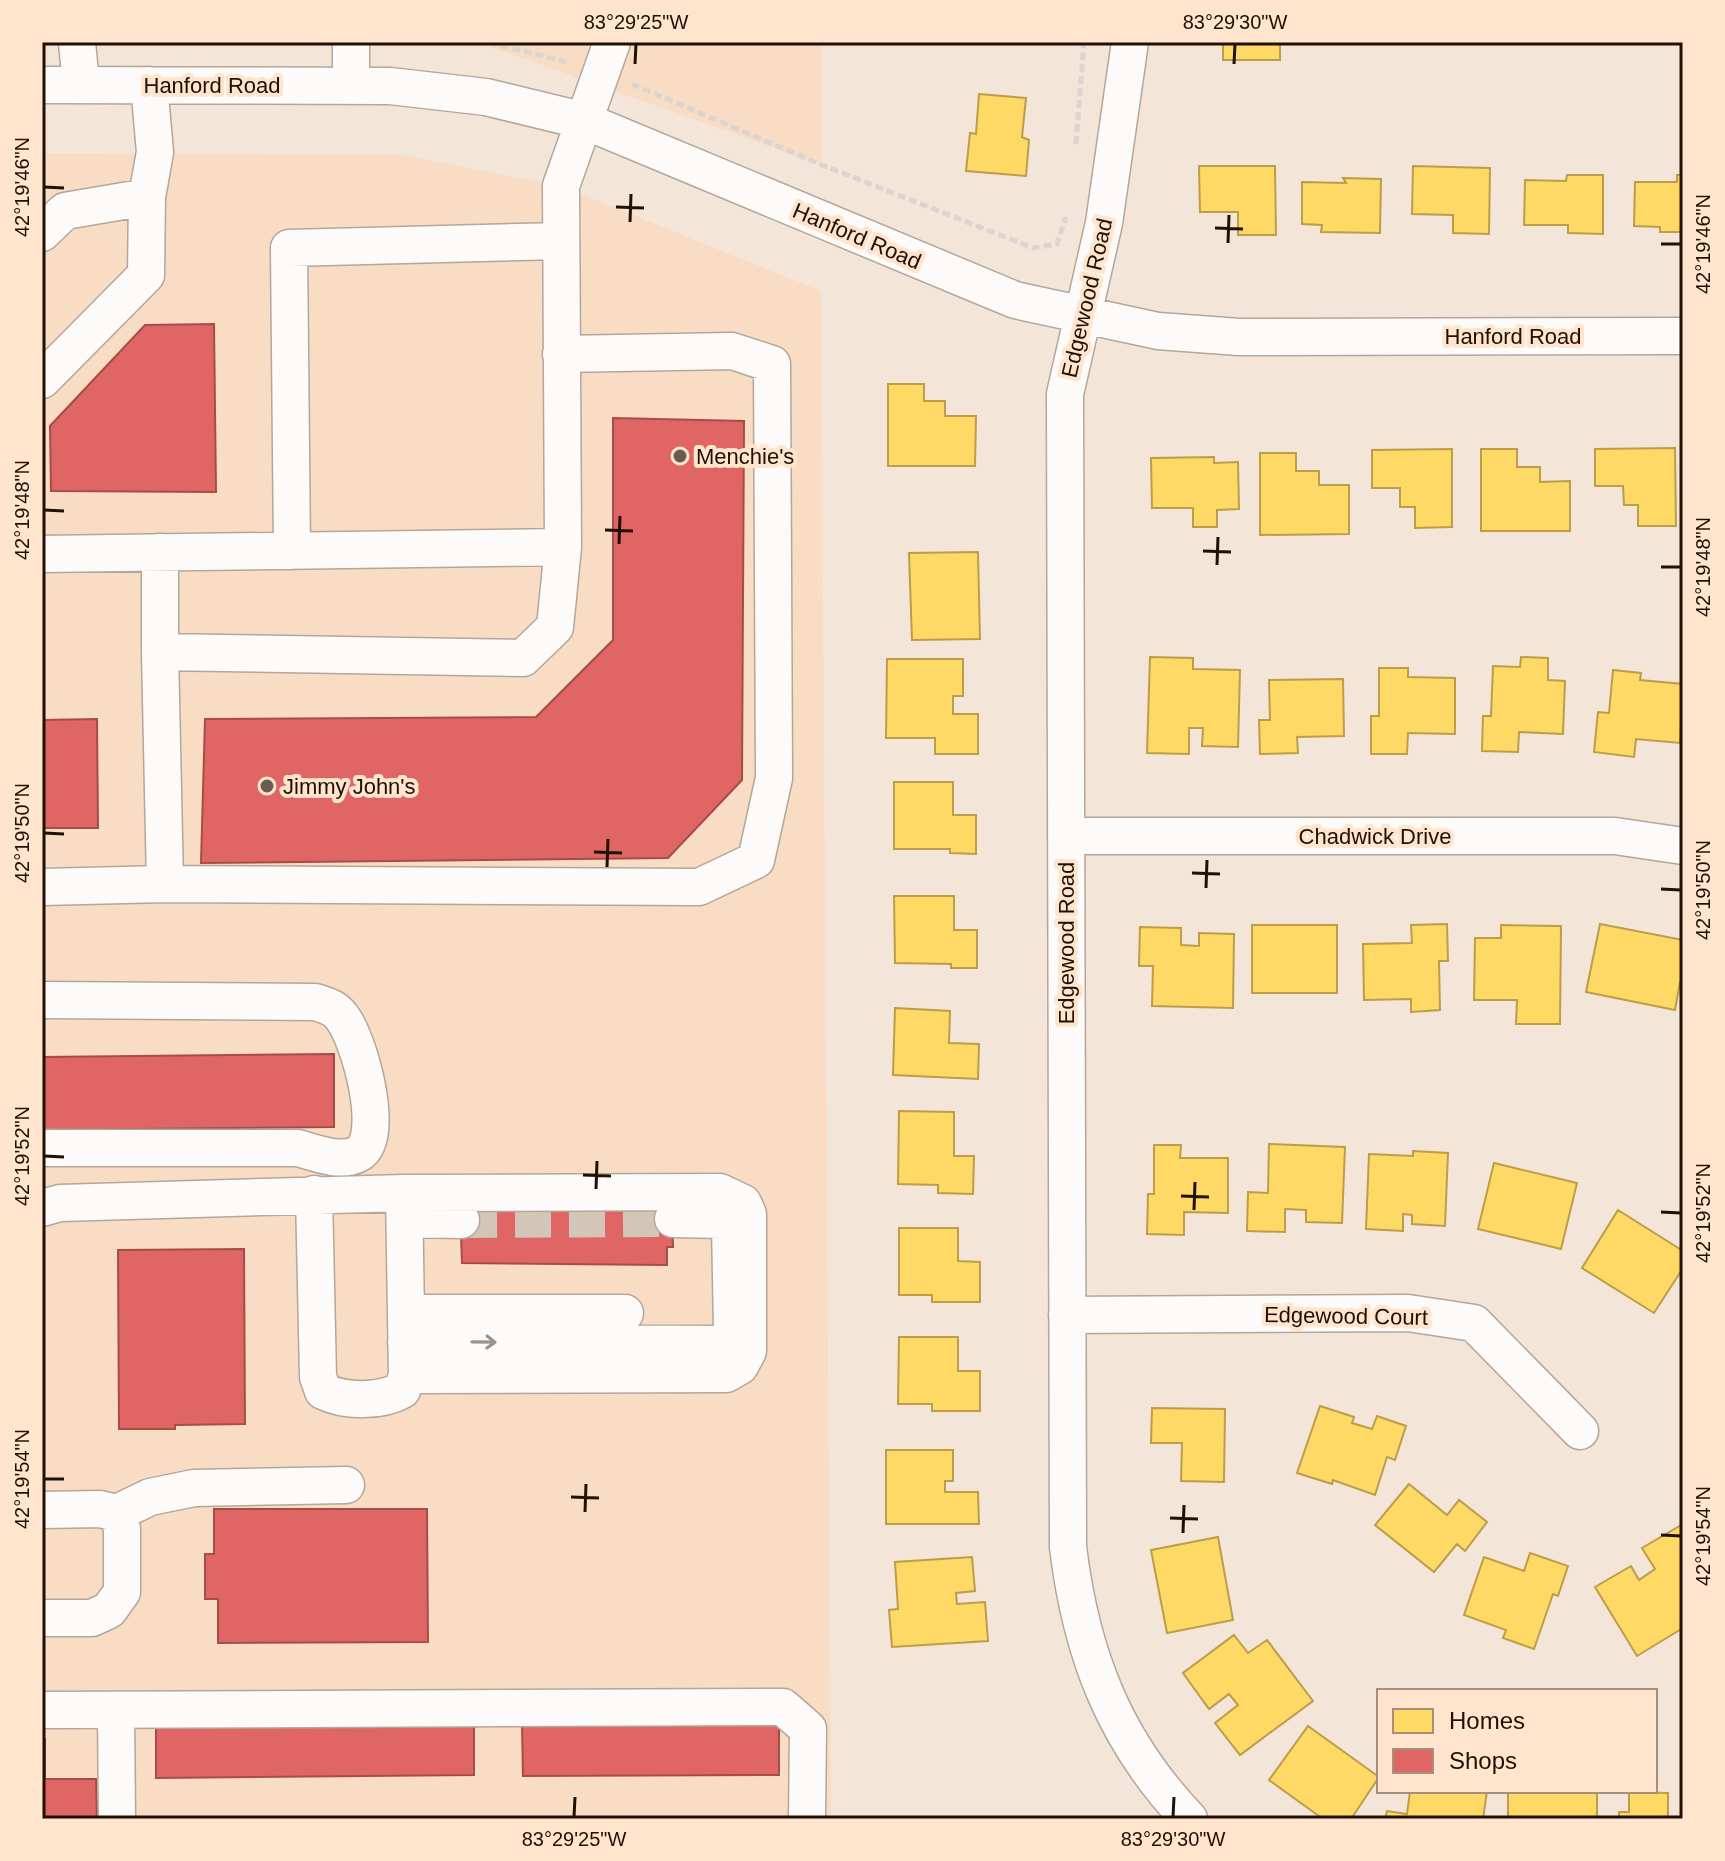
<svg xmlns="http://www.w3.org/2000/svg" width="1725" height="1861" font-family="Arial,sans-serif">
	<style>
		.built { fill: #f9dcc4 }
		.homes { fill: #ffd966; stroke: #bc9d49; stroke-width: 2 }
		.shops { fill: #e06666; stroke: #a64c49; stroke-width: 2 }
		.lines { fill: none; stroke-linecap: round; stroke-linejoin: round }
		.minor-tunnel { stroke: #d4c5b9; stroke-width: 36; stroke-dasharray: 36 18; stroke-linecap: butt }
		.minor-casing { stroke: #b5a69a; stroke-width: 39 }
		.path { stroke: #dad5d0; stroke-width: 5; stroke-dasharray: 8 4; stroke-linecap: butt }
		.minor { stroke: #fdfbf9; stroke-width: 36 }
		.oneway { stroke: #9a928b }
		.ticks { fill: none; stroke: #201104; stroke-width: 3 }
		.poi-dot { fill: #6a5b4f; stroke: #ffe4ce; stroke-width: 3 }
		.labels { text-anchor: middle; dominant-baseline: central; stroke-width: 8; stroke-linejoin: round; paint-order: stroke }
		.street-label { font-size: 22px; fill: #201104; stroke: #ffe4ce }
		.poi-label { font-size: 22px; fill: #201104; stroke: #ffe4ce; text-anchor: start }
		.neatline { fill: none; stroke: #201104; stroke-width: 3 }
		.ticks-label { font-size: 20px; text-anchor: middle; fill: #201104 }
	</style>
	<rect width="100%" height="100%" fill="#f4e5d9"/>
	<path class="built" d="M 477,42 L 822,42 L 822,165 Z
		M 42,153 L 403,155 L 561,186 L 821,291 L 831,1819 L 42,1819 Z"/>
	<path class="homes" d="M 969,42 L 1019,42 L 1019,44 L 969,44 Z
		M 1216,42 L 1280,42 L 1280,60 L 1223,60 L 1223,43 Z
		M 979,94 L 1026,98 L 1022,137 L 1029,140 L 1026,176 L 966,171 L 970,133 L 976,134 Z
		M 1199,166 L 1275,166 L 1276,235 L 1238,235 L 1238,212 L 1200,212 Z
		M 1413,166 L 1490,168 L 1489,234 L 1453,233 L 1453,215 L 1412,214 Z
		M 1567,175 L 1603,175 L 1603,234 L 1568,233 L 1568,225 L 1524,225 L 1525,180 L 1566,181 Z
		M 1677,175 L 1683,175 L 1683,232 L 1660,232 L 1660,227 L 1634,226 L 1635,182 L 1677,182 Z
		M 1343,178 L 1381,179 L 1380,233 L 1321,232 L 1322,225 L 1302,224 L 1302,182 L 1346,183 Z
		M 888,384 L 924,384 L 924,401 L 945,401 L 945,416 L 976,416 L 975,466 L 888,466 Z
		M 1675,448 L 1676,526 L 1638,526 L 1638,505 L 1624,505 L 1623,486 L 1595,486 L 1595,449 Z
		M 1452,449 L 1452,527 L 1415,528 L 1415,507 L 1400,507 L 1400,488 L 1372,488 L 1372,450 Z
		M 1481,449 L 1517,449 L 1517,467 L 1540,467 L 1540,482 L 1570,481 L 1570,531 L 1481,531 Z
		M 1260,453 L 1296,453 L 1296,471 L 1319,471 L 1319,485 L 1349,485 L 1349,534 L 1260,535 Z
		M 1214,457 L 1214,463 L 1238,462 L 1239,509 L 1217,510 L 1217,527 L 1193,527 L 1193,508 L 1152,508 L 1151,458 Z
		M 978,552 L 980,639 L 912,640 L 909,553 Z
		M 1150,657 L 1193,658 L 1193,669 L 1240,670 L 1238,747 L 1202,746 L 1203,728 L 1189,728 L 1189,754 L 1147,753 Z
		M 1521,657 L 1548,658 L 1548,680 L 1565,681 L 1563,734 L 1519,732 L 1518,752 L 1482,751 L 1483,716 L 1491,716 L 1493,666 L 1520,667 Z
		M 887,659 L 963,659 L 963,696 L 953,696 L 953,714 L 978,714 L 978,754 L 935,754 L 935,738 L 886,738 Z
		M 1379,668 L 1408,668 L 1408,677 L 1455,678 L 1455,734 L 1408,733 L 1407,754 L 1371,754 L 1371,716 L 1379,716 Z
		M 1613,670 L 1641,673 L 1640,680 L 1683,684 L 1680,743 L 1636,739 L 1634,757 L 1594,752 L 1598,712 L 1609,713 Z
		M 1343,679 L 1344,736 L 1297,737 L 1298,753 L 1260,754 L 1259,720 L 1270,720 L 1269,680 Z
		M 894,782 L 953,782 L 953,815 L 976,815 L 976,854 L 950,853 L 950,849 L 894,849 Z
		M 894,896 L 954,896 L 954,930 L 977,930 L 977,968 L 951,968 L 951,964 L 895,963 Z
		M 1447,924 L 1448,961 L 1439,961 L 1440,1010 L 1411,1012 L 1411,999 L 1364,1000 L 1363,944 L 1412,943 L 1411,925 Z
		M 1600,924 L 1683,940 L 1683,982 L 1680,982 L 1675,1010 L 1586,992 Z
		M 1252,925 L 1337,925 L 1337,993 L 1252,993 Z
		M 1501,925 L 1561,926 L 1560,1024 L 1516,1024 L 1517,1000 L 1474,1000 L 1475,938 L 1501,938 Z
		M 1140,927 L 1181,928 L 1181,945 L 1199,946 L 1199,933 L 1234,934 L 1233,1008 L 1152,1006 L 1153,966 L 1139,966 Z
		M 895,1008 L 950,1011 L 949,1043 L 979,1044 L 978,1079 L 893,1075 Z
		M 899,1111 L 954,1112 L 954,1156 L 974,1156 L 973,1194 L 938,1193 L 938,1185 L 898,1184 Z
		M 1269,1144 L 1345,1147 L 1342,1223 L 1306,1222 L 1306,1210 L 1285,1209 L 1285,1232 L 1247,1231 L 1248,1192 L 1268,1193 Z
		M 1154,1145 L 1181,1145 L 1180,1158 L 1228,1158 L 1228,1213 L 1184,1212 L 1184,1235 L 1147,1234 L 1148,1194 L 1154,1194 Z
		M 1413,1151 L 1448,1153 L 1445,1226 L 1412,1224 L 1412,1215 L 1403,1214 L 1403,1231 L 1366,1229 L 1369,1154 L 1413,1156 Z
		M 1494,1163 L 1577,1183 L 1561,1249 L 1478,1229 Z
		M 1618,1210 L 1683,1251 L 1683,1268 L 1654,1313 L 1582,1268 Z
		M 899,1228 L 958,1228 L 958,1261 L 980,1262 L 980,1302 L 932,1302 L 932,1295 L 899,1295 Z
		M 899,1337 L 958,1337 L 958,1371 L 980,1371 L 980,1411 L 932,1411 L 932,1404 L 898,1404 Z
		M 1320,1406 L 1354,1417 L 1352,1423 L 1372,1429 L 1377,1416 L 1406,1426 L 1395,1460 L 1387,1457 L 1375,1495 L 1333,1480 L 1332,1484 L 1297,1473 Z
		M 1152,1408 L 1225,1409 L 1224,1482 L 1181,1481 L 1182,1443 L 1151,1443 Z
		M 886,1450 L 953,1450 L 953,1481 L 945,1481 L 945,1492 L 978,1492 L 979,1524 L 886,1524 Z
		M 1409,1484 L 1447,1515 L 1459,1500 L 1487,1522 L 1465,1551 L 1457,1544 L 1434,1572 L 1375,1525 Z
		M 1683,1524 L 1683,1628 L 1637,1656 L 1595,1587 L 1631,1566 L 1639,1580 L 1655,1569 L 1642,1548 Z
		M 1218,1537 L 1233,1620 L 1167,1633 L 1151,1550 Z
		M 1530,1553 L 1568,1566 L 1558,1596 L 1553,1594 L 1534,1649 L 1503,1638 L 1506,1630 L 1464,1615 L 1484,1557 L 1524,1571 Z
		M 972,1557 L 975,1591 L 956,1593 L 957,1604 L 985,1602 L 988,1641 L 892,1647 L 889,1610 L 898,1609 L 895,1562 Z
		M 1234,1635 L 1248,1653 L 1267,1640 L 1313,1701 L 1240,1755 L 1215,1723 L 1238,1705 L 1229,1694 L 1209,1709 L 1183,1673 Z
		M 1308,1726 L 1379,1777 L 1351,1819 L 1323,1819 L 1269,1780 Z
		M 1410,1791 L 1487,1791 L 1483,1819 L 1385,1819 L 1387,1811 L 1407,1814 Z
		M 1508,1791 L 1597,1791 L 1597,1819 L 1508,1819 Z
		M 1629,1792 L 1668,1793 L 1668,1819 L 1619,1819 L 1619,1812 L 1629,1812 Z"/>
	<path class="shops" d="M 214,324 L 216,492 L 51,491 L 50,426 L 145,325 Z
		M 613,418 L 744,421 L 742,780 L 668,858 L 201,863 L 205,719 L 536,717 L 613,640 Z
		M 97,719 L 98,828 L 42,828 L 42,720 Z
		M 334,1054 L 334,1127 L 42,1130 L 42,1057 Z
		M 672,1207 L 673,1247 L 667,1247 L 667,1265 L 462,1263 L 460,1208 Z
		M 244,1249 L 245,1424 L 175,1425 L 175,1429 L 119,1429 L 118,1250 Z
		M 214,1509 L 427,1509 L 428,1642 L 218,1643 L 218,1599 L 205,1599 L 205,1554 L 214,1554 Z
		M 779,1723 L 779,1775 L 523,1776 L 522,1725 Z
		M 474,1724 L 474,1775 L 156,1778 L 156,1727 Z
		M 42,1739 L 45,1739 L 45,1779 L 96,1779 L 97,1819 L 42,1819 Z
		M 780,1818 L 780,1819 L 598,1819 Z"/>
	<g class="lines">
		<path class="minor-tunnel" d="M 461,1220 L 673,1219"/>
		<g class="minor-casing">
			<path id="minor" d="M 77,42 L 81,85
				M 1130,42 L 1104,223 L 1065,394 L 1068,1547 C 1081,1654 1114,1740 1189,1819
				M 42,85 L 390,86 L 486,97 L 585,121 L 1015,300 L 1158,331 L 1239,337 L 1683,336
				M 351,85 L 351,42
				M 42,233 L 65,211 L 147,197
				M 42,380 L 146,275 L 147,197 L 155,152 L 149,85
				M 292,551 L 289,248 L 561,241
				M 160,552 L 160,652
				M 42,554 L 563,547
				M 1066,836 L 1615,836 L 1683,846
				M 165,884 L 699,887 L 756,860 L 774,778 L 772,364 L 732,351 L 561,354
				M 42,887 L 165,884 L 160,652 L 523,658 L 555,627 L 563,547 L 561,186 L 612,42
				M 42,1000 L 315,1002 C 325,1005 334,1007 341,1016 C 359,1037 387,1138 358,1154 C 340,1163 316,1153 298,1148 L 42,1148
				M 404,1193 L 720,1192 L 743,1203 L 748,1214 L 748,1351 L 740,1366 L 726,1374 L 407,1375
				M 42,1208 L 60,1203 L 404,1193 L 407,1375 L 402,1390 C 381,1402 345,1402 323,1391 L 318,1377 L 314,1194
				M 405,1219 L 461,1220
				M 406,1313 L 625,1313
				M 1067,1315 L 1408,1313 L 1474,1323 L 1580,1431
				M 406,1342 L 721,1344 L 728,1338 L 732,1330 L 730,1224 L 725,1220 L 673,1219
				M 42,1510 L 100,1509 L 117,1513 L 122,1529 L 122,1592 L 109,1610 L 92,1618 L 42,1618
				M 117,1513 L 150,1497 L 194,1488 L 346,1485
				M 42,1710 L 783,1707 L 808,1729 L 807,1819
				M 116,1710 L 117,1819"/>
		</g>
		<path class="path" d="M 489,42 L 570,63
			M 632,84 L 822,165 L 1033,248 L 1057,244 L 1066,217
			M 1076,144 L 1084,42"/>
		<use href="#minor" class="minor"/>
	</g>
	<defs><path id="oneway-shaft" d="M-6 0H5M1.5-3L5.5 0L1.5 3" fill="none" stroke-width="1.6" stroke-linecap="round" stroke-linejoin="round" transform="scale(2)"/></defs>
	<use class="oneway" href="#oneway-shaft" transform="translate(484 1342) rotate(1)"/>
	<path class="ticks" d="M 635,64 L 636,44M 1234,64 L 1235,44M 44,187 L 64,188M 616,207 L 644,208M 630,222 L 631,194M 1215,228 L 1243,229M 1228,243 L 1229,215M 1661,244 L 1681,244M 44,510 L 64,511M 605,530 L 633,531M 619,544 L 620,516M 1203,551 L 1231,552M 1217,565 L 1218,537M 1661,567 L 1681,567M 44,833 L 64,834M 594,852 L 622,853M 607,867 L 608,839M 1192,873 L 1220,874M 1206,888 L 1207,860M 1661,889 L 1681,890M 44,1156 L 64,1157M 583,1175 L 611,1176M 596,1189 L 597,1161M 1181,1196 L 1209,1197M 1194,1210 L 1195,1182M 1661,1212 L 1681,1213M 44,1479 L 64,1479M 571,1497 L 599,1498M 585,1512 L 586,1484M 1170,1518 L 1198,1519M 1183,1533 L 1184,1505M 1661,1535 L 1681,1536M 574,1817 L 575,1797M 1173,1817 L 1174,1797"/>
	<g class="poi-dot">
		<circle cx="680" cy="456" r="8"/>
		<circle cx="267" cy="786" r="8"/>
	</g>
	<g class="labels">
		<g class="street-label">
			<text x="212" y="85">Hanford Road</text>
			<text transform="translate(857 236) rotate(23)">Hanford Road</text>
			<text transform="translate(1087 298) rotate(-77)">Edgewood Road</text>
			<text x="1513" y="336">Hanford Road</text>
			<text x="1375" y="836">Chadwick Drive</text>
			<text transform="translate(1066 943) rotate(-90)">Edgewood Road</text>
			<text transform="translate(1346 1316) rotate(1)">Edgewood Court</text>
		</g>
		<g class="poi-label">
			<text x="696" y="456">Menchie's</text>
			<text x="283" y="786">Jimmy John's</text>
		</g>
	</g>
	<rect width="1725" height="1861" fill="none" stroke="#ffe4ce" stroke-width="88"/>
	<rect x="1377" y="1689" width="280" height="104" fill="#ffe4ce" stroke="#a6907d" stroke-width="2"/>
	<rect x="1393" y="1709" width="40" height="24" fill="#ffd966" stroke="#a6907d" stroke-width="2"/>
	<text x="1449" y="1729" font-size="24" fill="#201104">Homes</text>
	<rect x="1393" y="1749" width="40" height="24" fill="#e06666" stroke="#a6907d" stroke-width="2"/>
	<text x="1449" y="1769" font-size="24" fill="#201104">Shops</text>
	<rect x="44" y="44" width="1637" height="1773" class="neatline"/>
	<g class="ticks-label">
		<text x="636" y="29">83°29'25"W</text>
		<text x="1235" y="29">83°29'30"W</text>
		<text transform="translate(22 187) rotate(-90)" y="7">42°19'46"N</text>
		<text transform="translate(1703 244) rotate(-90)" y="7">42°19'46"N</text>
		<text transform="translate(22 510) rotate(-90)" y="7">42°19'48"N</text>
		<text transform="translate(1703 567) rotate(-90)" y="7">42°19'48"N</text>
		<text transform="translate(22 833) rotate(-90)" y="7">42°19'50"N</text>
		<text transform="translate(1703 890) rotate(-90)" y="7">42°19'50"N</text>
		<text transform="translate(22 1156) rotate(-90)" y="7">42°19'52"N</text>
		<text transform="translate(1703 1213) rotate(-90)" y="7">42°19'52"N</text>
		<text transform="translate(22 1479) rotate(-90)" y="7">42°19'54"N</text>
		<text transform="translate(1703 1536) rotate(-90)" y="7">42°19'54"N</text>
		<text x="574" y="1846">83°29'25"W</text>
		<text x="1173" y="1846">83°29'30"W</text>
	</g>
</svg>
